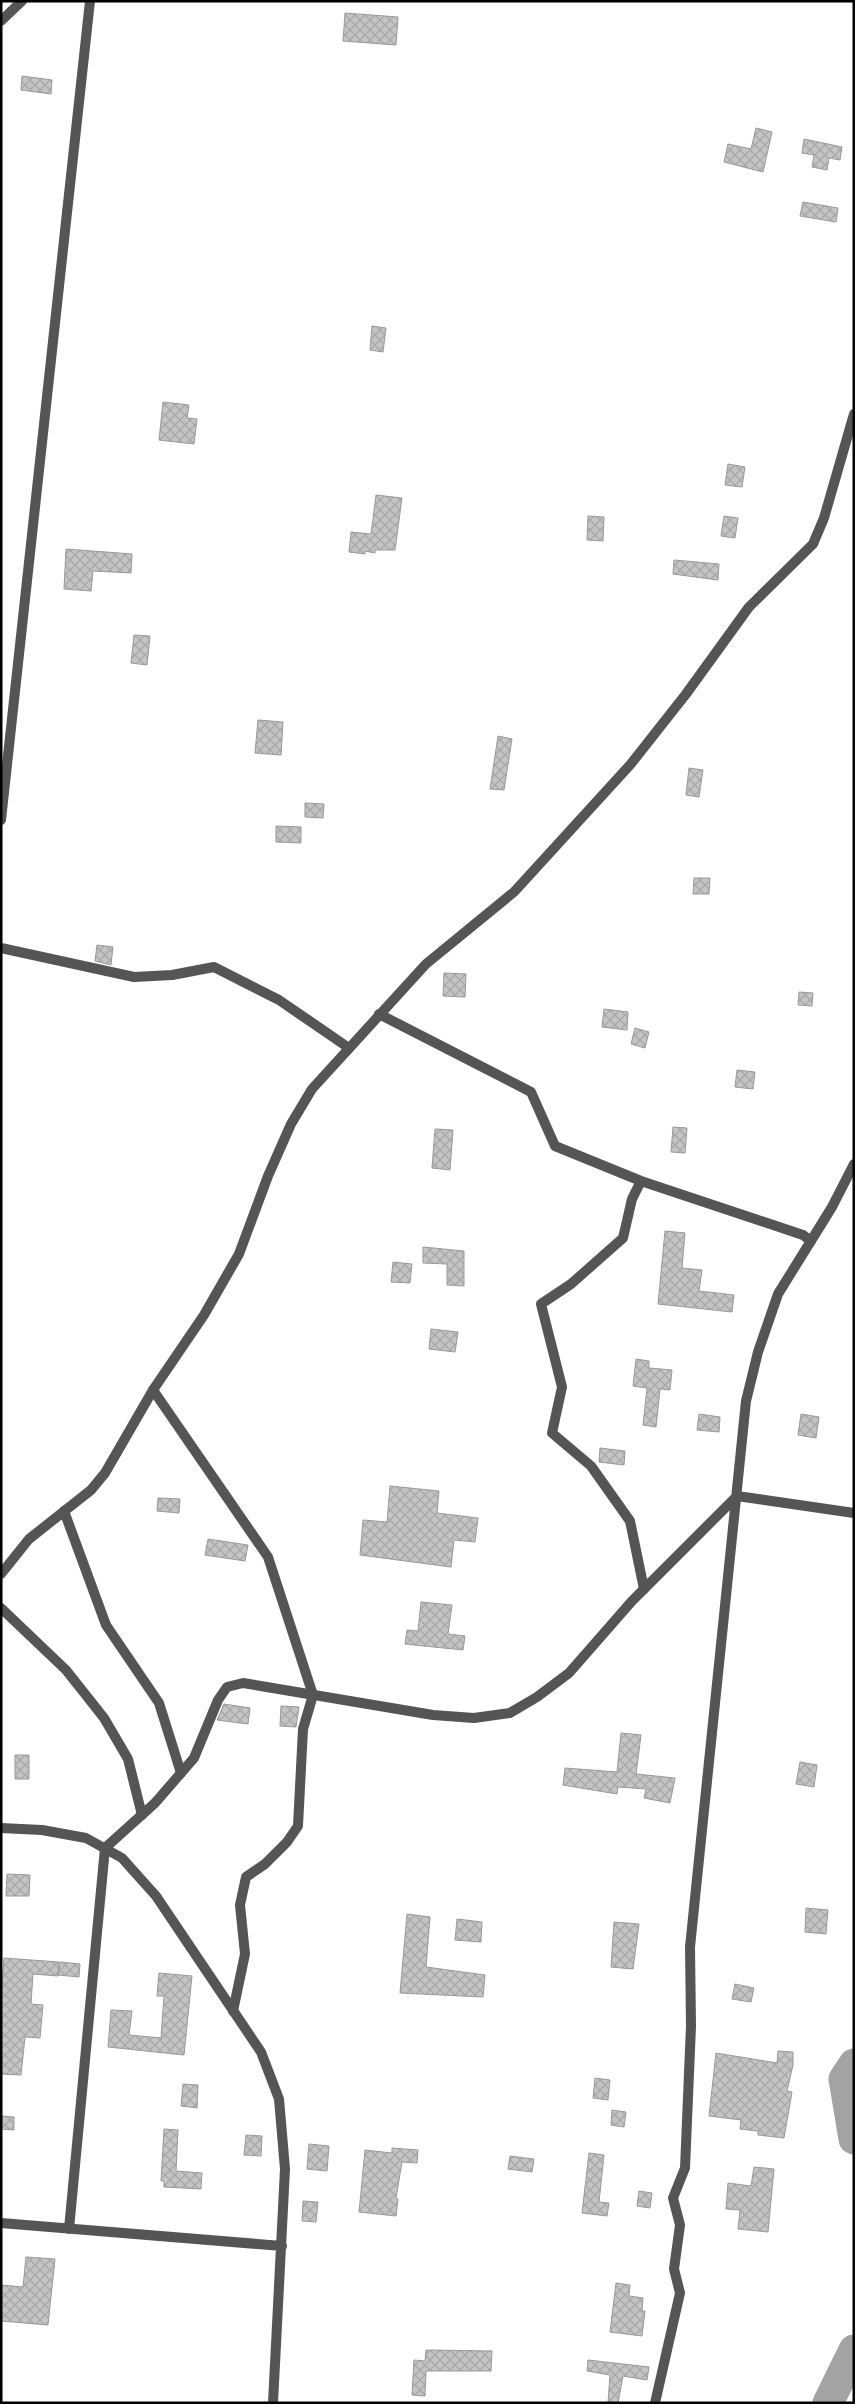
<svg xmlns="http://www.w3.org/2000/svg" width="855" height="2404" font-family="'Fira Sans',sans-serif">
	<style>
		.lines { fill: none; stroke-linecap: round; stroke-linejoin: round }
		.river { stroke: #a3a3a3; stroke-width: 31 }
		.building { fill: url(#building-cross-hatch); stroke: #999 }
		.lane { stroke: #555; stroke-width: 10 }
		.street { stroke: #555; stroke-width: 10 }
	</style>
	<defs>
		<pattern id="building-cross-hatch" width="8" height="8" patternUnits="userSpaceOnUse" patternTransform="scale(1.25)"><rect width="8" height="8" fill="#c4c4c4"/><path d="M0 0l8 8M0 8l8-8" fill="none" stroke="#a7a7a7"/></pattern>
	</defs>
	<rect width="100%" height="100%" fill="#fff"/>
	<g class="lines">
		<path class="river" d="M 854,2064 L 844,2079 L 854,2139
			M 828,2403 L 854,2350"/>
	</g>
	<path class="building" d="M 345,13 L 398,17 L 396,45 L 343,41 Z
		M 22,76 L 52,80 L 51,94 L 21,90 Z
		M 756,128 L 772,132 L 763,172 L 724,162 L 728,144 L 751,149 Z
		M 804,139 L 842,147 L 840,160 L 829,158 L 827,170 L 812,167 L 814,155 L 802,153 Z
		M 803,202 L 838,208 L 836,222 L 800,216 Z
		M 372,326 L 386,328 L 383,352 L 370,350 Z
		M 163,402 L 189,405 L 187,418 L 197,419 L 194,444 L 159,440 Z
		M 728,464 L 745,467 L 742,487 L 725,485 Z
		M 376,495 L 402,498 L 395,550 L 375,550 L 375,553 L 365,551 L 365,554 L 349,552 L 351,532 L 371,534 Z
		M 588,516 L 604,517 L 603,541 L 587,540 Z
		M 724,516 L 738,518 L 735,538 L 721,536 Z
		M 66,549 L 132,554 L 131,573 L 93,571 L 91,591 L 64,589 Z
		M 674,560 L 719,564 L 718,580 L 673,574 Z
		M 134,635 L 150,636 L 147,665 L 131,663 Z
		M 258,720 L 283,722 L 281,755 L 255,753 Z
		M 498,736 L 512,739 L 504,790 L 490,789 Z
		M 689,768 L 703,770 L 699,797 L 686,795 Z
		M 305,803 L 324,804 L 323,818 L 305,817 Z
		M 276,826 L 301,827 L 301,843 L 276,842 Z
		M 694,878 L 710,878 L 709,894 L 693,894 Z
		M 97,945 L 113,947 L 111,965 L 95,961 Z
		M 444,973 L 466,974 L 465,997 L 443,996 Z
		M 799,992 L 813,993 L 812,1006 L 798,1005 Z
		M 604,1009 L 628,1012 L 627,1030 L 602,1027 Z
		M 635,1028 L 649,1032 L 645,1048 L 631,1044 Z
		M 737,1070 L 755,1072 L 753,1089 L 735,1087 Z
		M 673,1127 L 687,1128 L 685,1153 L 671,1152 Z
		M 435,1129 L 453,1130 L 450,1170 L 432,1168 Z
		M 665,1231 L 685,1233 L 682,1268 L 702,1270 L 699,1291 L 734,1295 L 732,1312 L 658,1304 Z
		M 423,1247 L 464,1251 L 464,1286 L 447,1285 L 447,1264 L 423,1263 Z
		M 393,1262 L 412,1264 L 410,1283 L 391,1282 Z
		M 431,1329 L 458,1332 L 455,1352 L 429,1349 Z
		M 636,1359 L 649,1361 L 649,1368 L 672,1370 L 670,1390 L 660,1389 L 656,1427 L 643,1425 L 647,1388 L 633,1386 Z
		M 699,1414 L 720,1417 L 719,1432 L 697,1430 Z
		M 801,1414 L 819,1417 L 816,1438 L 798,1435 Z
		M 600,1448 L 625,1451 L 624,1465 L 599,1462 Z
		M 390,1486 L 439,1491 L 437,1513 L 478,1518 L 475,1542 L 454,1540 L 451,1567 L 360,1555 L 363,1520 L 387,1522 Z
		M 158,1498 L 180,1499 L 179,1513 L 157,1511 Z
		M 208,1539 L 248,1545 L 245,1561 L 205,1555 Z
		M 421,1602 L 452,1605 L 448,1634 L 465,1636 L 463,1650 L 405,1644 L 407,1630 L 418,1631 Z
		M 224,1704 L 250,1708 L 248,1724 L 217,1720 Z
		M 281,1706 L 299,1707 L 296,1727 L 280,1726 Z
		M 621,1733 L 641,1735 L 636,1774 L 675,1778 L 670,1803 L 644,1798 L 646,1789 L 618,1787 L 617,1794 L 563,1785 L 565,1768 L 617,1772 Z
		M 15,1755 L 29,1755 L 29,1779 L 15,1779 Z
		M 800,1762 L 817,1765 L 814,1787 L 796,1784 Z
		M 7,1874 L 30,1875 L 29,1896 L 6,1896 Z
		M 806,1908 L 828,1910 L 826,1934 L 805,1932 Z
		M 407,1914 L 430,1917 L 426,1967 L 485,1975 L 483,1997 L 400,1993 Z
		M 457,1919 L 482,1922 L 481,1942 L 455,1940 Z
		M 614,1922 L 639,1924 L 633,1969 L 611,1967 Z
		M 4,1958 L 59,1962 L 58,1976 L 33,1974 L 31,2004 L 43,2005 L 40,2038 L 25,2037 L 21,2075 L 1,2074 L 1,1998 Z
		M 60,1962 L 80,1964 L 79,1977 L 58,1975 Z
		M 159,1973 L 192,1976 L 184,2055 L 108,2047 L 111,2010 L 132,2011 L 129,2035 L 161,2038 L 164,1996 L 157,1996 Z
		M 735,1984 L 754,1988 L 751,2002 L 732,1999 Z
		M 778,2051 L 793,2052 L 793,2065 L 787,2091 L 792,2092 L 784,2138 L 758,2135 L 758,2131 L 740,2129 L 741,2120 L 709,2116 L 716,2053 L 777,2063 Z
		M 595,2078 L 610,2080 L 608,2100 L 593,2098 Z
		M 183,2084 L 198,2085 L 197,2108 L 181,2106 Z
		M 612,2110 L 626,2112 L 624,2127 L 611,2125 Z
		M 2,2116 L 14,2117 L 14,2130 L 1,2129 Z
		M 164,2129 L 178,2130 L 176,2171 L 202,2173 L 201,2189 L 164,2187 L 164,2181 L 161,2181 Z
		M 246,2135 L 262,2136 L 261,2156 L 244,2155 Z
		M 309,2144 L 329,2146 L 327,2171 L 307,2169 Z
		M 392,2148 L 418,2150 L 417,2163 L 402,2162 L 396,2198 L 398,2199 L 396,2216 L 359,2212 L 365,2150 L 392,2153 Z
		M 589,2153 L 604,2155 L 599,2202 L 609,2203 L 607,2216 L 582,2213 Z
		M 510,2156 L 534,2159 L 532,2172 L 508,2169 Z
		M 754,2167 L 774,2169 L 768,2232 L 738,2229 L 740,2210 L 726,2209 L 728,2183 L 751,2186 Z
		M 639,2191 L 652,2193 L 650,2208 L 637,2206 Z
		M 303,2201 L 318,2202 L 316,2222 L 302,2221 Z
		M 26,2257 L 55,2259 L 48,2325 L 1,2321 L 1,2285 L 23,2287 Z
		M 616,2283 L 630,2285 L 629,2296 L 643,2298 L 642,2311 L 645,2311 L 642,2336 L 610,2332 Z
		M 426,2350 L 492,2351 L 491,2371 L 426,2371 L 425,2396 L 412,2395 L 414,2360 L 425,2361 Z
		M 588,2360 L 649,2367 L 647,2380 L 623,2376 L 618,2403 L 608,2403 L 610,2375 L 587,2371 Z"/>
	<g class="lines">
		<path class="lane" d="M 1,948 L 134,977 L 172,975 L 214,967 L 279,1000 L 349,1048
			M 379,1014 L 531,1092 L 555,1146 L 641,1181
			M 153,1390 L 268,1557 L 313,1695 L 303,1729 L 298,1826 L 287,1842 L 265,1864 L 246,1877 L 240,1905 L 245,1954 L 233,2011
			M 64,1511 L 106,1625 L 159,1703 L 181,1773
			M 644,1589 L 630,1521 L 591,1466 L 552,1433 L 562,1387 L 541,1304 L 571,1284 L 623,1238 L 632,1199 L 641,1181 L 803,1235 L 811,1241
			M 1,1608 L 66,1670 L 104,1718 L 128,1759 L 142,1815"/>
		<path class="street" d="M 1,21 L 22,1
			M 1,820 L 90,1
			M 737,1496 L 854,1513
			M 1,1574 L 29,1539 L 91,1490 L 105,1473 L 153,1390 L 204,1315 L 239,1254 L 268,1176 L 291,1124 L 312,1089 L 426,964 L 514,892 L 630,765 L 686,694 L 749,607 L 813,544 L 824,518 L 854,414
			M 1,1828 L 42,1830 L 86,1838 L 122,1858 L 156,1896 L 261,2052 L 279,2099 L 285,2169 L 273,2403
			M 1,2223 L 282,2246
			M 69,2229 L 105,1848 L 155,1803 L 194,1758 L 218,1700 L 227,1687 L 243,1683 L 433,1715 L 474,1718 L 510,1713 L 537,1697 L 569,1673 L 632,1601 L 737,1496
			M 655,2403 L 680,2293 L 674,2269 L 680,2225 L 673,2198 L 685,2168 L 691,2026 L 690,1947 L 746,1401 L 758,1352 L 778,1294 L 832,1207 L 854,1164"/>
	</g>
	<rect width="855" height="2404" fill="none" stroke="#000000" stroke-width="5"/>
</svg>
